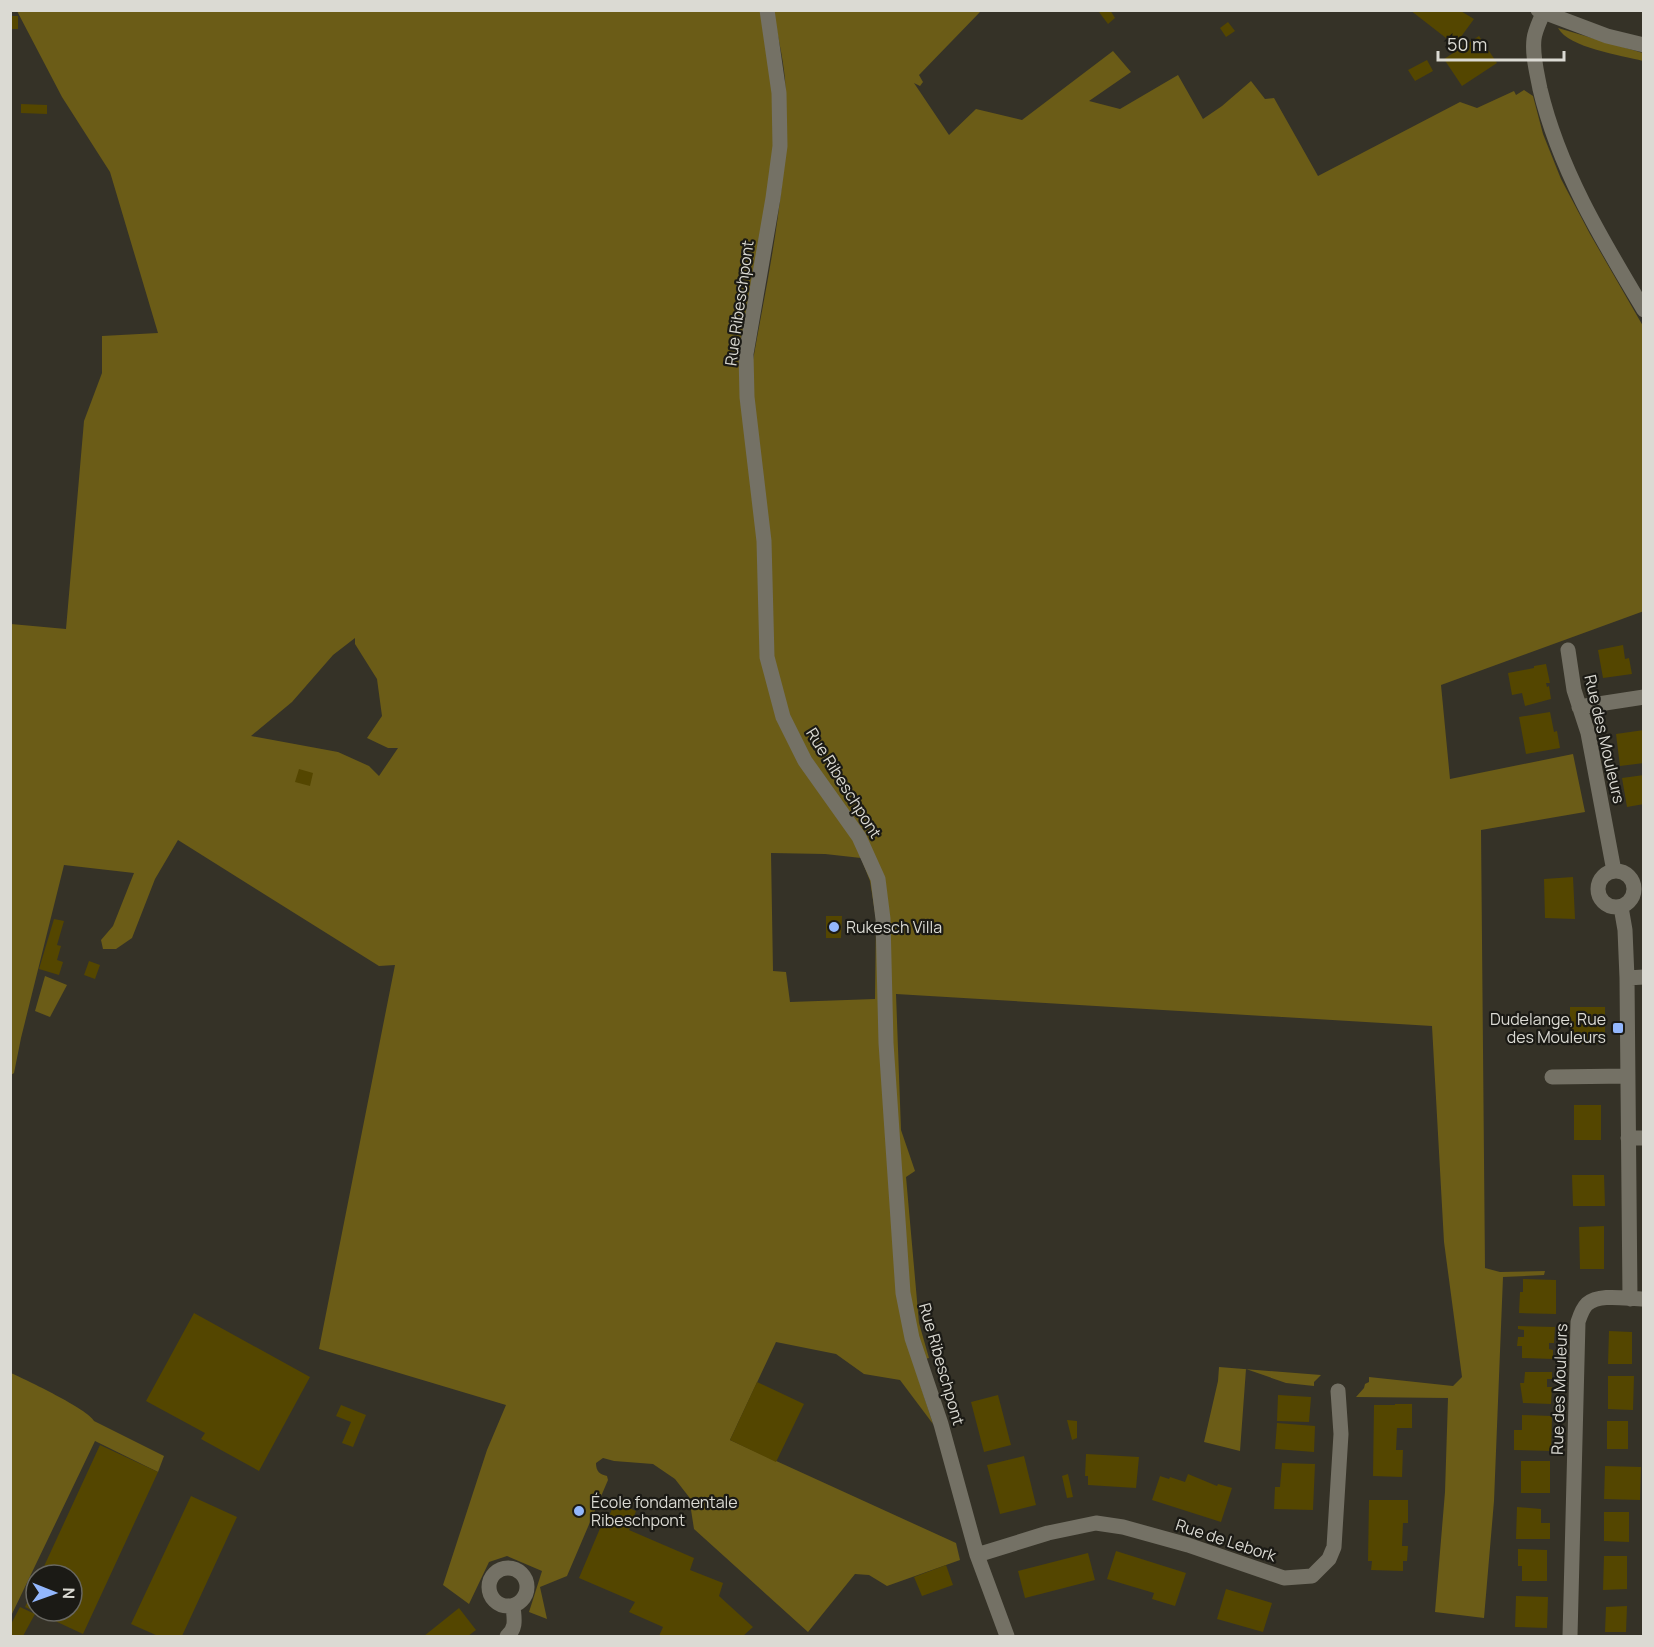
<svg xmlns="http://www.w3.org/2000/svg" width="1654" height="1647" font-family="Manrope,sans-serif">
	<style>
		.green { fill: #6b5c17; fill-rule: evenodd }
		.building { fill: #544600 }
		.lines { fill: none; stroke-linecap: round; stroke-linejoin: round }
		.minor { stroke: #747165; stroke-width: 15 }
		.secondary { stroke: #747165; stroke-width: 15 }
		.poi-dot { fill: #93b7fd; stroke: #1b1a15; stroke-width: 2 }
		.labels { text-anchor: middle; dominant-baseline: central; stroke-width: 4.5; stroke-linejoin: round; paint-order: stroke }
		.street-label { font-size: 16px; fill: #dbdad3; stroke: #1b1a15 }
		.poi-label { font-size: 16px; fill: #dbdad3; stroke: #1b1a15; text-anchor: start }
	</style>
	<rect width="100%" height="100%" fill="#353227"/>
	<path class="green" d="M 17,11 L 762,11 C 771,55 779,102 776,148 C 771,215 753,281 739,347 L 739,366 L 751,371 C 768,274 791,178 785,79 C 783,56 777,33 773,11 L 981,11 L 919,75 L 923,82 L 920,86 L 914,83 L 949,135 L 976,109 L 1022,120 L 1113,51 L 1131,72 L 1089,101 L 1120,109 L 1178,75 L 1203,119 L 1222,106 L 1251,81 L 1265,99 L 1274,98 L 1318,176 L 1460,102 L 1477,108 L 1514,91 L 1516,95 L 1524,90 L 1533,96 L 1543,134 L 1561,179 L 1590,234 L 1643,326 L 1644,611 L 1441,685 L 1450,779 L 1573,754 L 1585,812 L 1481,830 L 1485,1268 L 1500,1272 L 1545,1271 L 1544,1275 L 1503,1277 L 1494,1501 L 1484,1618 L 1435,1612 L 1445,1492 L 1448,1398 L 1356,1397 L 1364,1388 L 1365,1384 L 1369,1382 L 1369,1377 L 1453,1386 L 1462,1377 L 1444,1242 L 1432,1026 L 896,994 L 901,1130 L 915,1171 L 906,1177 L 919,1323 L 929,1358 L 913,1362 L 933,1424 L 900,1380 L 864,1374 L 836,1354 L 776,1342 L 730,1440 L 956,1543 L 960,1560 L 887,1586 L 869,1575 L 855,1574 L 808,1632 L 694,1529 L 689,1497 L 675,1479 L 653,1464 L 614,1461 L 603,1458 L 596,1463 C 596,1472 600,1474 607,1476 L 608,1480 L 567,1576 L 540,1587 L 547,1619 L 529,1612 L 542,1571 L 507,1556 L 489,1562 L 469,1604 L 443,1585 L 487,1450 L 506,1405 L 319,1349 L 395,965 L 379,966 L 178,840 L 155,879 L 132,938 L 116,949 L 103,949 L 101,940 L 113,926 L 134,873 L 64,865 L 21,1038 L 14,1073 L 11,1075 L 11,624 L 66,629 L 84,421 L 102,373 L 102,336 L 158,333 L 110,172 L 62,97 ZM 355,638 L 355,644 L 377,679 L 382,716 L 367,738 L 388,748 L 398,748 L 379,776 L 369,766 L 338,752 L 251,736 L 292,702 L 333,655 ZM 771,853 L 825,854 L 861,858 L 870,881 L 876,919 L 875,999 L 790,1002 L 786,972 L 773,971 Z
		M 1558,28 L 1643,53 L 1643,61 C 1621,55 1569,48 1558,28 Z
		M 45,976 L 67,985 L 50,1017 L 35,1011 Z
		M 1219,1367 L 1321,1375 L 1314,1382 L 1314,1386 L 1286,1383 L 1246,1369 L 1240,1451 L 1204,1442 L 1218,1381 Z
		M 11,1373 C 26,1380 88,1409 94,1421 L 164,1456 L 158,1472 L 95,1441 L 11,1616 Z"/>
	<path class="building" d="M 1101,10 L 1110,10 L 1115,18 L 1108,24 L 1099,12 Z
		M 1410,10 L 1459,10 L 1474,19 L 1455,45 Z
		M 10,16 L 18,16 L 18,29 L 10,29 Z
		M 1228,22 L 1235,31 L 1226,37 L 1220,28 Z
		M 1479,36 L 1497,63 L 1462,86 L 1444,59 Z
		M 1427,60 L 1433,71 L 1415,81 L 1408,70 Z
		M 21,104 L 47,105 L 47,114 L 21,113 Z
		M 1623,645 L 1625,659 L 1629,658 L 1632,674 L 1603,678 L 1598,650 Z
		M 1546,664 L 1550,683 L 1546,683 L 1547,687 L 1549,686 L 1551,699 L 1525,706 L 1522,693 L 1512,695 L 1508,673 L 1534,668 L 1534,666 Z
		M 1550,712 L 1554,732 L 1557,731 L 1560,748 L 1526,754 L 1519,717 Z
		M 1644,730 L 1644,763 L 1620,766 L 1616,734 Z
		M 299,769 L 313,773 L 310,786 L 295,782 Z
		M 1644,775 L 1644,804 L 1627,807 L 1622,778 Z
		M 1573,877 L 1575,919 L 1545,918 L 1544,879 Z
		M 826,916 L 842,916 L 841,938 L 826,938 Z
		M 54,919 L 64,921 L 57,945 L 61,946 L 57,960 L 63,962 L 59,975 L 39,969 Z
		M 89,961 L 100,965 L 95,979 L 84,975 Z
		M 1570,1007 L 1605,1007 L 1605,1044 L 1574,1044 L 1574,1032 L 1570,1033 Z
		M 1574,1105 L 1601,1105 L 1601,1140 L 1574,1140 Z
		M 1572,1175 L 1604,1175 L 1605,1206 L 1573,1206 Z
		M 1604,1226 L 1604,1269 L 1580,1269 L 1579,1227 Z
		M 1523,1279 L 1556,1280 L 1556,1314 L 1519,1313 L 1520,1292 L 1523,1292 Z
		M 194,1313 L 310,1377 L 259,1471 L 201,1439 L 205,1433 L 146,1401 Z
		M 1518,1326 L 1555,1327 L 1554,1343 L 1549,1343 L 1549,1349 L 1553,1350 L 1553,1359 L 1522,1358 L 1522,1346 L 1517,1346 L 1518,1337 L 1524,1337 L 1524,1330 L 1518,1329 Z
		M 1609,1331 L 1632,1332 L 1632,1364 L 1608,1364 Z
		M 1525,1372 L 1552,1372 L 1552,1379 L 1547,1379 L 1547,1387 L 1552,1387 L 1551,1404 L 1523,1403 L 1520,1383 L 1524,1383 Z
		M 1608,1376 L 1634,1376 L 1633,1410 L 1608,1409 Z
		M 757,1382 L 804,1404 L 776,1462 L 730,1440 Z
		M 998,1395 L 1011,1445 L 984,1452 L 971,1402 Z
		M 1278,1395 L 1311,1397 L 1309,1422 L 1277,1421 Z
		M 1395,1404 L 1412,1404 L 1412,1428 L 1397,1428 L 1396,1450 L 1403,1450 L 1402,1477 L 1373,1476 L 1374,1405 L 1395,1405 Z
		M 341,1405 L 366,1415 L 353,1447 L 342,1443 L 351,1422 L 336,1416 Z
		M 1522,1415 L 1552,1416 L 1551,1451 L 1514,1450 L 1514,1430 L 1522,1430 Z
		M 1067,1420 L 1077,1421 L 1077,1438 L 1072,1440 Z
		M 1607,1421 L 1628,1421 L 1628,1449 L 1607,1449 Z
		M 1277,1423 L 1315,1426 L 1314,1452 L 1275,1449 Z
		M 100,1445 L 158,1472 L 83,1634 L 25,1607 L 36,1584 L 36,1611 L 72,1611 L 72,1575 L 40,1575 Z
		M 1086,1454 L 1139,1457 L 1136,1488 L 1088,1485 L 1088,1476 L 1085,1476 Z
		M 1024,1456 L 1036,1505 L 1000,1514 L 987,1465 Z
		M 1521,1461 L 1550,1461 L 1550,1493 L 1521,1493 Z
		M 1282,1463 L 1315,1464 L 1313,1510 L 1274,1509 L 1275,1487 L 1280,1487 Z
		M 1605,1466 L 1641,1467 L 1640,1500 L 1604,1499 Z
		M 1068,1474 L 1073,1497 L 1067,1498 L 1062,1476 Z
		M 1188,1474 L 1217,1486 L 1218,1484 L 1232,1488 L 1221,1522 L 1152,1500 L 1160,1476 L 1169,1479 L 1170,1477 L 1185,1482 Z
		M 191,1496 L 237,1517 L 182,1636 L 158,1636 L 131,1624 Z
		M 1369,1500 L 1408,1500 L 1408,1523 L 1403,1523 L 1402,1546 L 1408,1546 L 1407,1561 L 1403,1561 L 1403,1571 L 1371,1570 L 1372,1561 L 1368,1561 Z
		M 615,1502 L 636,1511 L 629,1530 L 694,1558 L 690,1570 L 723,1583 L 719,1596 L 753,1627 L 743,1636 L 659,1636 L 663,1627 L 629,1612 L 635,1602 L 579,1578 L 604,1519 L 607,1521 Z
		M 1517,1507 L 1541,1509 L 1541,1523 L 1550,1523 L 1550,1539 L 1516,1539 Z
		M 1604,1512 L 1629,1512 L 1629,1542 L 1604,1541 Z
		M 1518,1549 L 1547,1550 L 1547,1581 L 1522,1581 L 1522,1566 L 1518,1566 Z
		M 1116,1551 L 1186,1573 L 1175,1606 L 1152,1599 L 1154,1593 L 1107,1579 Z
		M 1088,1553 L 1095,1580 L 1025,1598 L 1018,1571 Z
		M 1604,1556 L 1627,1556 L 1627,1589 L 1603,1590 Z
		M 946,1565 L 953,1585 L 922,1596 L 914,1577 Z
		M 1226,1589 L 1272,1603 L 1263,1632 L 1217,1619 Z
		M 1516,1596 L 1548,1597 L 1547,1628 L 1515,1627 Z
		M 1627,1606 L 1626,1632 L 1605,1632 L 1606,1607 Z
		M 20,1607 L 35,1614 L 23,1636 L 10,1636 L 10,1626 Z
		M 459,1608 L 476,1630 L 468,1636 L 424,1636 Z"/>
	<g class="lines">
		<path class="minor" d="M 767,10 L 779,93 L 780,146 L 773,198 L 746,354 L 747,397 L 764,541 L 767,657 L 783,717 L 805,761 L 859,837 L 878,879 L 883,919 L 886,1043 L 903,1293 L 912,1338 L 941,1424 L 977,1555 L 1007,1636
			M 1543,13 C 1540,21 1535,30 1534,39 C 1532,55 1537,73 1540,89 C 1559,169 1602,240 1644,310
			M 1568,650 L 1574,690 L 1588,733 L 1614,871
			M 1579,707 L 1644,697
			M1598 889a18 18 0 1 1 36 0a18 18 0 1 1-36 0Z
			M 1621,907 L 1625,930 L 1627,978 L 1630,1299
			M 1627,978 L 1644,977
			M 1552,1077 L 1628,1076
			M 1628,1138 L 1644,1138
			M 977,1555 L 1048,1533 L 1096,1523 L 1123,1527 L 1188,1545 L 1284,1578 L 1312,1576 L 1329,1559 L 1334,1547 L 1341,1434 L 1338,1391
			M489 1587a19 19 0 1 1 38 0a19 19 0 1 1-38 0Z
			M 507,1636 C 517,1628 514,1618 513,1606
			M 1570,1636 L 1578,1322 C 1580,1316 1582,1309 1587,1304 C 1600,1293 1627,1299 1644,1299"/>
		<path class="secondary" d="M 1538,10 L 1607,36 L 1644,45"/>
	</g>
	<g class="poi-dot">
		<circle cx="834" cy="927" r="6"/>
		<rect x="1612" y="1022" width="12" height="12" rx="3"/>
		<circle cx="579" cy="1511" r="6"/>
	</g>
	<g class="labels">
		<g class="street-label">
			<text transform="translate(739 303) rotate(-82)">Rue Ribeschpont</text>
			<text transform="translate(1605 739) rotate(77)">Rue des Mouleurs</text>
			<text transform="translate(844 783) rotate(58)">Rue Ribeschpont</text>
			<text transform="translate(942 1364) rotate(74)">Rue Ribeschpont</text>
			<text transform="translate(1559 1389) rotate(-88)">Rue des Mouleurs</text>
			<text transform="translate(1226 1540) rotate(18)">Rue de Lebork</text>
		</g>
		<g class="poi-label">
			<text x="846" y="927">Rukesch Villa</text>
			<text x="1606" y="1019" text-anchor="end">Dudelange, Rue<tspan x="1606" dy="18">des Mouleurs</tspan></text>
			<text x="591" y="1502">École fondamentale<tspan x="591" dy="18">Ribeschpont</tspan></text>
		</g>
	</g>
	<rect width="1654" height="1647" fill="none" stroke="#dbdad3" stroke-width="24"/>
	<g transform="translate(54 1593) rotate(91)"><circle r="28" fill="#1b1a15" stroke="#686761" stroke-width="1.5"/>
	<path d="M0-4.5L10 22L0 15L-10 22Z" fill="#93b7fd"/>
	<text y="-9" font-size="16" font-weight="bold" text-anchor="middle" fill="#dbdad3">N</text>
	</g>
	<path d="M1438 51v9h126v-9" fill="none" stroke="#dbdad3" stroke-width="3"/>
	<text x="1447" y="51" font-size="18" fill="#dbdad3" stroke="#1b1a15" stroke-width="4.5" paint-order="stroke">50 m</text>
</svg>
